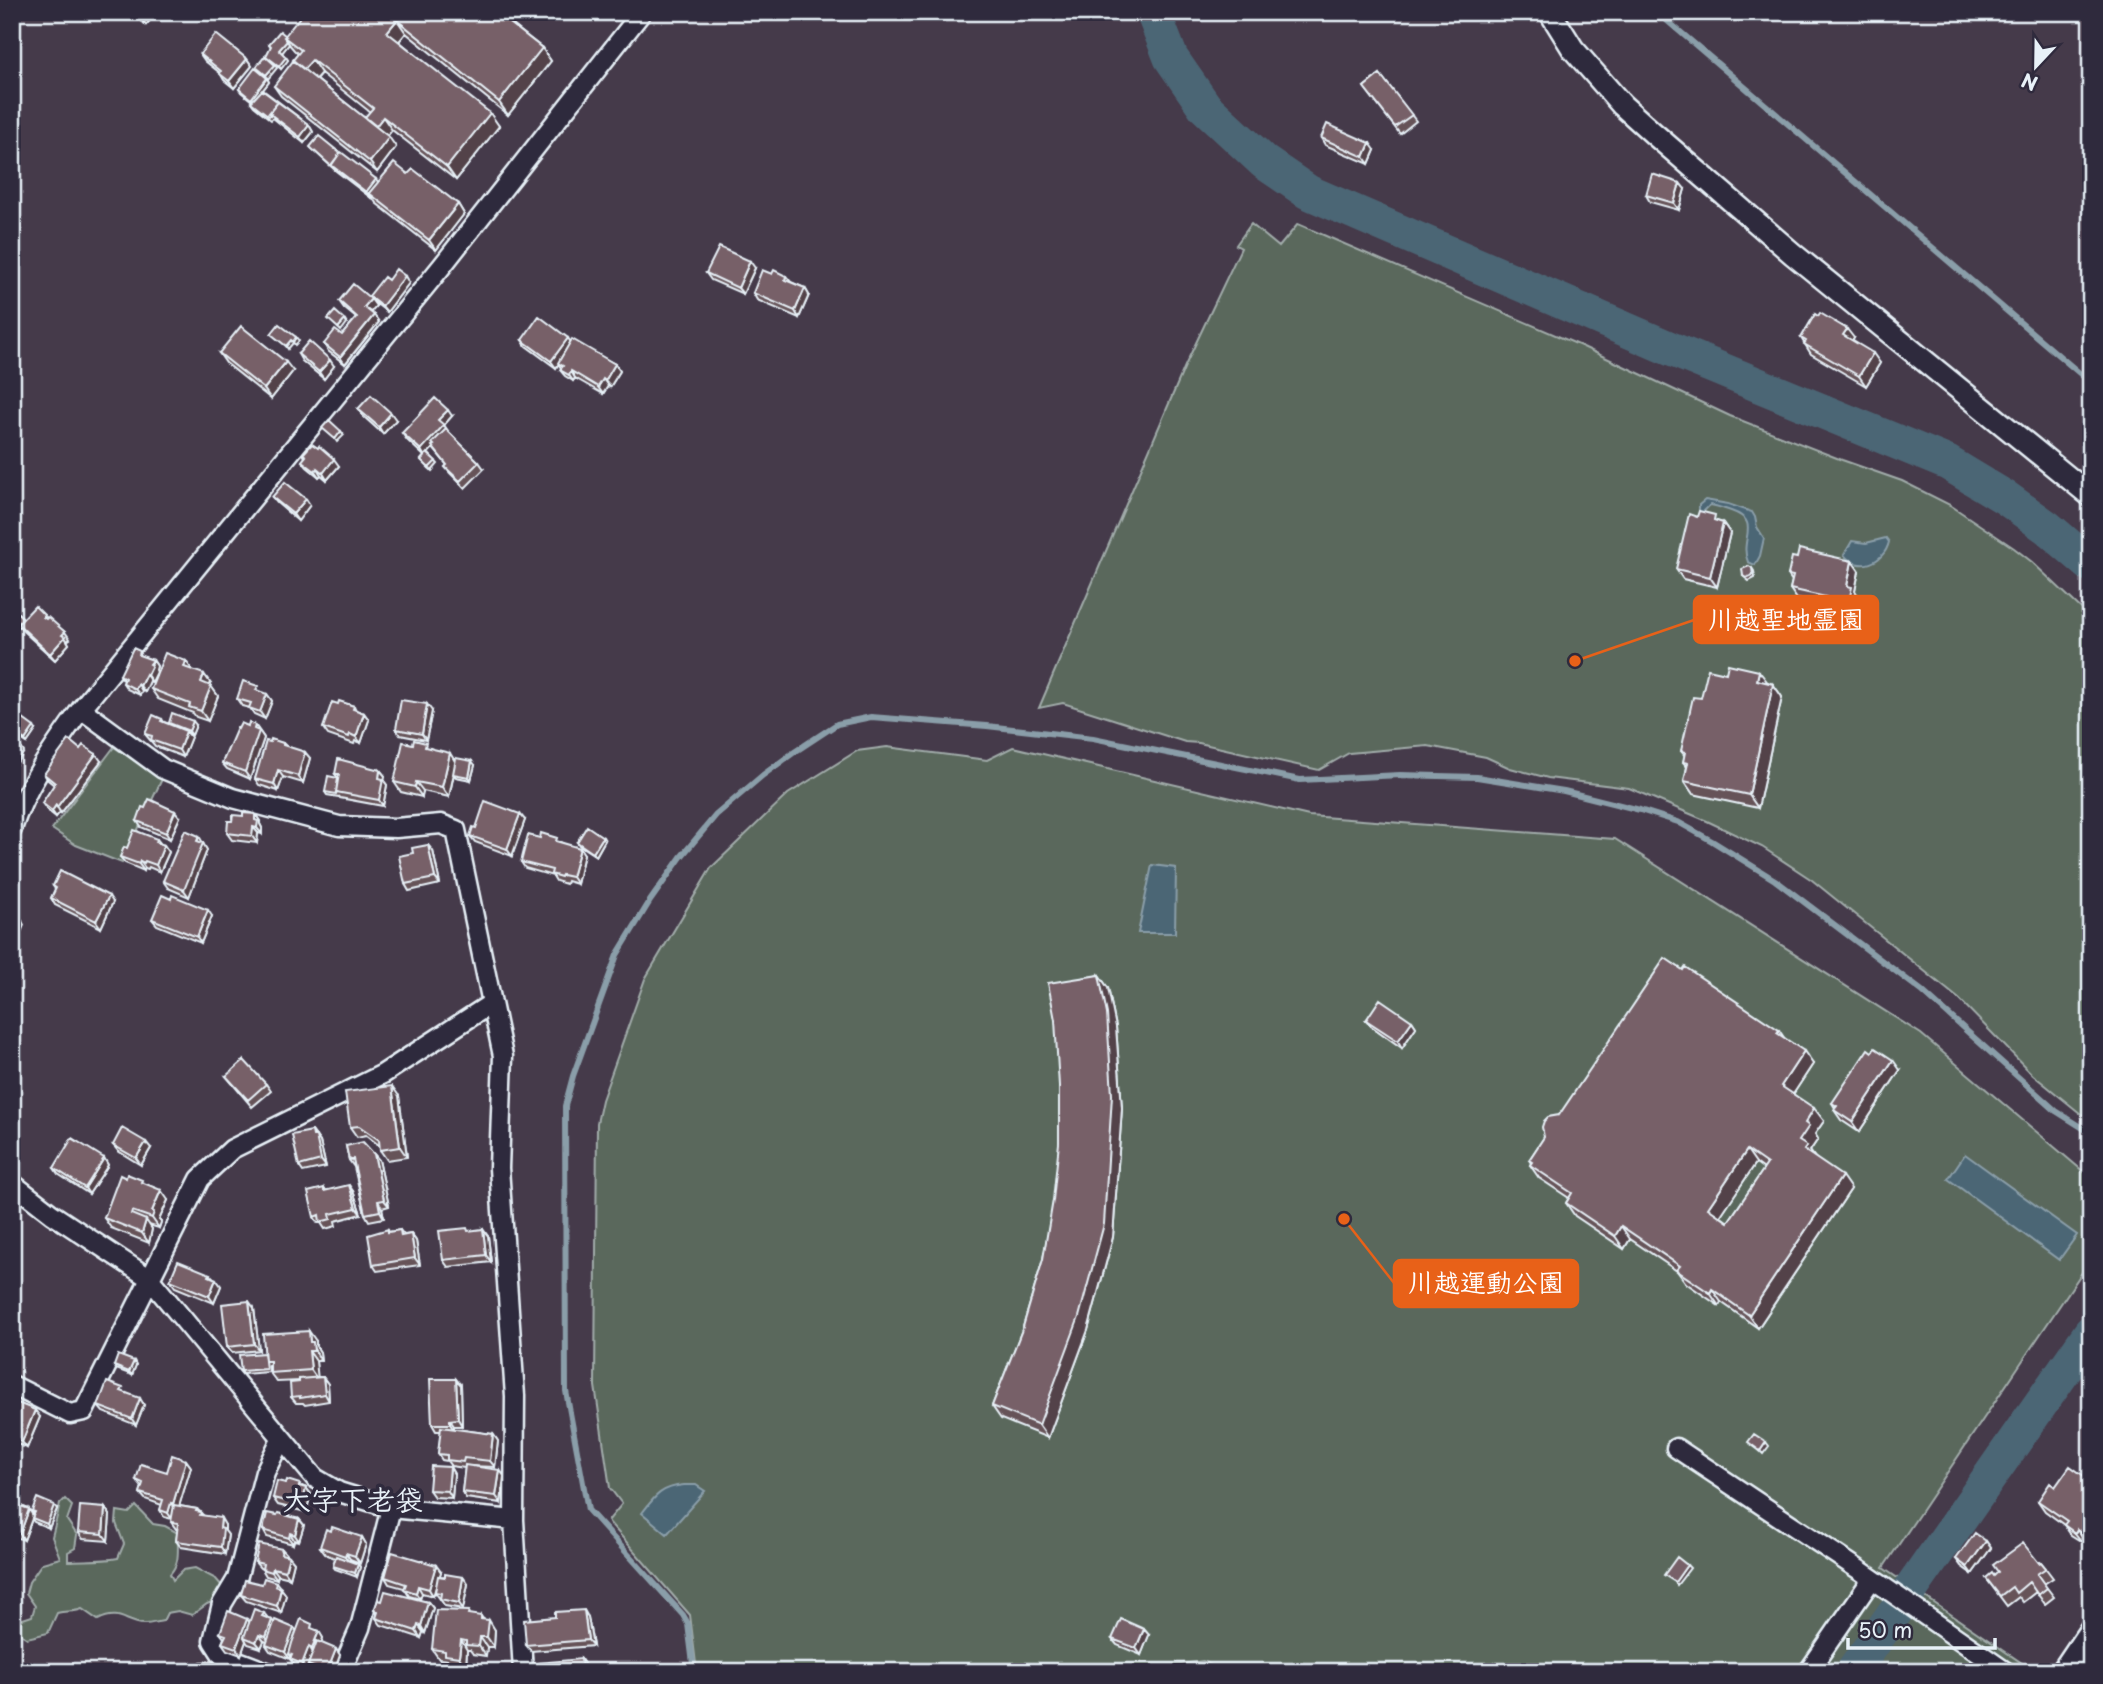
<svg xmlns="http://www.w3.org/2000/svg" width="2103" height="1684" font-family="'Playpen Sans','Klee One',sans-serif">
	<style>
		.green { fill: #5a675c; stroke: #a1acaa; stroke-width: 2 }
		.water { fill: #4c6675; stroke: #8a9ea9; stroke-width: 2 }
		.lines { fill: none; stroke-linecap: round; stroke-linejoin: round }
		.stream { stroke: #8a9ea9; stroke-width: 6 }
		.river { stroke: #4c6675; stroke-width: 35 }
		.minor-casing { stroke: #e8f1f8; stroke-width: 23 }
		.tertiary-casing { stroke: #e8f1f8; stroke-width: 26 }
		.minor { stroke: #2f2a3d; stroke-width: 18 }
		.tertiary { stroke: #2f2a3d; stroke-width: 21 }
		.wall { fill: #665359; stroke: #e8f1f8; stroke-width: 2; fill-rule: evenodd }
		.shaded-wall { fill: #534348; stroke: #e8f1f8; stroke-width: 2 }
		.building { fill: #776067; stroke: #e8f1f8; stroke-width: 2; fill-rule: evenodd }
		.labels { text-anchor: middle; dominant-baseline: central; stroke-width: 7; stroke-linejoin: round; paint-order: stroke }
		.quarter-label { font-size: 28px; font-weight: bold; fill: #e8f1f8; stroke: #2f2a3d }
		.leader { fill: none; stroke: #e86118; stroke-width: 2.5 }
		.callout-dot { fill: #e86118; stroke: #2f2a3d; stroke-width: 2.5 }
		.callout { fill: #e86118; stroke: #e86118; stroke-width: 2.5 }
		.callout-label { font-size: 26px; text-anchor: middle; font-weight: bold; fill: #fff }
	</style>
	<rect width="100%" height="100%" fill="#453a4a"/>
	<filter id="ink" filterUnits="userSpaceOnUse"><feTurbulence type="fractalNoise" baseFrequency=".0143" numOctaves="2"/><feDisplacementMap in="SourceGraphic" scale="14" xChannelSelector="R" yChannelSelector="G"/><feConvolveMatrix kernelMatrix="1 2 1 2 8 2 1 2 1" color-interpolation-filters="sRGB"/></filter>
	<g filter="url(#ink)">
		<path class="green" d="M 1251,224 L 1279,247 L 1298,224 L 1581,346 L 1730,416 L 1842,460 L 1902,481 L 1950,505 L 2014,548 L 2032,562 L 2091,618 L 2091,1118 L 2081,1114 L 2033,1075 L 1959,999 L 1812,880 L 1762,847 L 1707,821 L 1629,788 L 1548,778 L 1510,768 L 1486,757 L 1428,746 L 1349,753 L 1319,770 L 1199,743 L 1185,742 L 1063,703 L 1039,708 L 1185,366 L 1241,248 L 1236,245 Z
			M 114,747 L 162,779 L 122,863 L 76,845 L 52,829 Z
			M 887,747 L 987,760 L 1013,747 L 1309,816 L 1615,839 L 1921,1034 L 2091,1178 L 2091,1259 L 1883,1568 L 2032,1670 L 2030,1672 L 1225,1672 L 1203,1661 L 1125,1672 L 697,1672 L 690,1615 L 608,1521 L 622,1504 L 610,1488 L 595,1386 L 597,1123 L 602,1100 L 645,979 L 711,868 L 788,794 L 857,751 Z
			M 65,1499 L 72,1506 L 67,1520 L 77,1535 L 75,1548 L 68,1552 L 68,1561 C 85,1560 102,1561 118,1558 L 124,1544 L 116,1523 L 117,1511 L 129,1513 L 136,1506 L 153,1524 L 165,1526 L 178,1533 C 177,1549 181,1562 170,1574 L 173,1580 L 183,1570 L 195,1568 L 216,1579 L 222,1586 L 217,1600 L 207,1604 L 192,1615 L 178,1611 L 167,1613 L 163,1621 C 157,1622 150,1624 144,1624 C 125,1623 121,1609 98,1620 L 82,1609 C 73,1613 66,1610 57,1613 L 48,1633 L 27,1638 L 16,1631 L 17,1621 L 32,1616 L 35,1606 L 26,1593 L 29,1582 L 42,1563 L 60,1558 L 52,1537 L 60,1504 Z"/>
		<path class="water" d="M 519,12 L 555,12 C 544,25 530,24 519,12 Z
			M 1705,500 L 1728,504 L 1752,512 L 1755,517 L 1757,527 L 1764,538 L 1760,556 L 1755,565 L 1748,562 C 1738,539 1763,522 1731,511 C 1724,509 1718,506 1710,505 L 1702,513 L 1699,512 L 1699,505 Z
			M 1886,538 L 1889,542 C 1884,563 1859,573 1844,555 L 1852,541 L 1866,543 Z
			M 1152,865 L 1176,868 L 1175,933 L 1138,933 Z
			M 1965,1154 L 2077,1235 L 2059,1260 L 1948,1179 Z
			M 684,1485 L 696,1485 L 705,1491 L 667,1534 L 642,1513 C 655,1496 661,1487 684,1485 Z"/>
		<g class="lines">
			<path class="stream" d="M 1657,12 L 2091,383
				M 694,1672 L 688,1624 L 683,1615 L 588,1510 L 566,1391 L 565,1106 L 573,1076 L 617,955 L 650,901 L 681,857 L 716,815 L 763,775 L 793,753 L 837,724 L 871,717 L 987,726 L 1093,738 L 1300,780 L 1400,775 L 1477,777 L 1564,791 L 1640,810 L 1678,822 L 1712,841 L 1775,880 L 1922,991 L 2056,1111 L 2091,1133"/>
			<path class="river" d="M 1153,12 L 1171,58 L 1205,107 L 1264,162 L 1308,192 L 1671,349 L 1948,463 L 2006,498 L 2048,528 L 2091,565
				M 1853,1672 L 2091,1332"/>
			<g class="minor-casing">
				<path id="minor" d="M 81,709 L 163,769 L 233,798 L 339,826 L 396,828 L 441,824 L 456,830 L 503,1056 L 499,1168 L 515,1396 L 514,1520 L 523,1672
					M 12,829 C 26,785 55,746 81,709 L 442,266 L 642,12
					M 12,1183 L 52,1214 L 149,1278 L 315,1478 L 339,1492 L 391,1508 L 514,1520
					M 12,1385 L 70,1414 L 84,1411 L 200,1179 L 232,1149 L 383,1074 L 492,1003
					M 1676,1448 L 1861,1571 L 2006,1672
					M 267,1672 L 222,1655 L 213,1641 L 222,1604 L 237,1579 L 265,1472 L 281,1439
					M 341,1672 L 360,1628 L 391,1508
					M 1808,1672 L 1872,1579"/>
			</g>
			<g class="tertiary-casing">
				<path id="tertiary" d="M 1550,12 L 1573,49 L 1622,105 L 1653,133 L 1793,254 L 2091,496
					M 2062,1672 L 2091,1629"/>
			</g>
			<use href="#minor" class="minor"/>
			<use href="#tertiary" class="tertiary"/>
		</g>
		<path class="wall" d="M 131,12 L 157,12 L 146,25 Z
			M 304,12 L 496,12 L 542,48 L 551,61 L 508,115 L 406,33 L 399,41 L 499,126 L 456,180 L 392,130 L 387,136 L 396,147 L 377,172 L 281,96 L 274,86 L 296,63 L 293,60 L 298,54 L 294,50 L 289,44 L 282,53 L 288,60 L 281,69 L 266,56 L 271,47 L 269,44 L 286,36 ZM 321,73 L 370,112 L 367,120 L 316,79 Z
			M 200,54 L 247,59 L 252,66 L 234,88 L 224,80 L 220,73 L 205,61 Z
			M 1380,74 L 1416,121 L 1400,134 L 1364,87 Z
			M 267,78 L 269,82 L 263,90 L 309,125 L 313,132 L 304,143 L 273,118 L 271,120 L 254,106 L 251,102 L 252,101 L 241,92 L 239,89 Z
			M 1321,138 L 1375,150 L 1369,164 L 1325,145 Z
			M 310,147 L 378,182 L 408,174 L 458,204 L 464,214 L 436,250 L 376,203 L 372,197 L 371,198 L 336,171 Z
			M 1685,189 L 1679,210 L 1650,202 L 1646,195 Z
			M 755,268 L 743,294 L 711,280 L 706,273 Z
			M 772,274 L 786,276 L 791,282 L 805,288 L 809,295 L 799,318 L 757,300 L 753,293 Z
			M 388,280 L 409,283 L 387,312 L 374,302 L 369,296 Z
			M 371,299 L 376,306 L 370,312 L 379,322 L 345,364 L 328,351 L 324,344 L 342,335 L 356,318 L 344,308 L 339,301 Z
			M 1801,338 L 1854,338 L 1852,341 L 1880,363 L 1866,386 L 1811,354 Z
			M 522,340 L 570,341 L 615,364 L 620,371 L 610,387 L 608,386 L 603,394 L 575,378 L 573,381 L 565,376 L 560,370 L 561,368 L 558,363 L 556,368 L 526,346 Z
			M 219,353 L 293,371 L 271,399 L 226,363 Z
			M 298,354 L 334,366 L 324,379 L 302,361 Z
			M 358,409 L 396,420 L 383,434 L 363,416 Z
			M 452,416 L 444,425 L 448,432 L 479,462 L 484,469 L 465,488 L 450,473 L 445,467 L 447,465 L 433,448 L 428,453 L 438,464 L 432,471 L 421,460 L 424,456 L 407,440 L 402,433 Z
			M 318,448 L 339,466 L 327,480 L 321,475 L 319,477 L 307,467 L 302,461 L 305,457 L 303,454 Z
			M 272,497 L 306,499 L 310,505 L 298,521 L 277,503 Z
			M 1697,517 L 1723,523 L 1730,533 L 1717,587 L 1683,579 L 1676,569 Z
			M 1797,558 L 1852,561 L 1859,571 L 1855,591 L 1859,597 L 1855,615 L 1833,610 L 1830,606 L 1797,599 L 1790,589 L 1792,581 L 1788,575 Z
			M 1752,568 L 1754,571 L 1755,578 L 1749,581 L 1743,576 Z
			M 16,611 L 23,619 L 44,615 L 47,618 L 65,632 L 70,639 L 67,641 L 69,644 L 55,660 L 23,631 L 20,626 L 13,632 L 12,631 L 12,615 Z
			M 144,657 L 153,660 L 157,666 L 156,670 L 157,672 L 152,682 L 150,681 L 145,692 L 142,691 L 140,695 L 127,689 L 123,683 L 124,681 L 120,675 Z
			M 192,670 L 211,684 L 210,685 L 218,696 L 208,721 L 196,717 L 193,713 L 158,699 L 151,689 Z
			M 1768,682 L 1773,684 L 1782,697 L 1758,808 L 1693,794 L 1684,781 L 1687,767 L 1683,762 L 1685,756 L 1681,751 L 1701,698 Z
			M 267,694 L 272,701 L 265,719 L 254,714 L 250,708 L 242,706 L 237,699 Z
			M 338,704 L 354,706 L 356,710 L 364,713 L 369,720 L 361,743 L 355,741 L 354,744 L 328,735 L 323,728 Z
			M 432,711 L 426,740 L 400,735 L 396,729 Z
			M 162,719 L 164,722 L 170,724 L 196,725 L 192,735 L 188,733 L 191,737 L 183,757 L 155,746 L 145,734 Z
			M 12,725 L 36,730 L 27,743 L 12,733 Z
			M 255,725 L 264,738 L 250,779 L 227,769 L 222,763 L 238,729 Z
			M 270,742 L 283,743 L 286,746 L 310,758 L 303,783 L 283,777 L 278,791 L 259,785 L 255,779 Z
			M 430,748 L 456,762 L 475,765 L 471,780 L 456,777 L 454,774 L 449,797 L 423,791 L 422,797 L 401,792 L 394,782 Z
			M 80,749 L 101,761 L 61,813 L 60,812 L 56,817 L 47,810 L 42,803 L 54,785 L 48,780 L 44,774 Z
			M 380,770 L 385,776 L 384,781 L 387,785 L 383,806 L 340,798 L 339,796 L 339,797 L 327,795 L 325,792 L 338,778 L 335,774 Z
			M 255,814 L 260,821 L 260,824 L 262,828 L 262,834 L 258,833 L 257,843 L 232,840 L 227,833 L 232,821 L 243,816 Z
			M 180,817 L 170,839 L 141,827 L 137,821 Z
			M 525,820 L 512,856 L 475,842 L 470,836 L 476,828 Z
			M 157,839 L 161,844 L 164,845 L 169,852 L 160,872 L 149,867 L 148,869 L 145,868 L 144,871 L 125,863 L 120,857 L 127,848 Z
			M 605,840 L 596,856 L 579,845 L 577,842 Z
			M 204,842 L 203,844 L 207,850 L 189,897 L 168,888 L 163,881 Z
			M 560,842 L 584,854 L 577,884 L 567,881 L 566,884 L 556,881 L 553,876 L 525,868 L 521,862 Z
			M 433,851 L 440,884 L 409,891 L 405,884 Z
			M 53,886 L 113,902 L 101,928 L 55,905 L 51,898 L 55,889 Z
			M 171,899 L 212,916 L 201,943 L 157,925 L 152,919 Z
			M 1099,975 L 1108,988 L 1116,1027 L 1122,1108 L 1113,1237 L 1088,1330 L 1048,1438 L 1001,1419 L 992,1406 L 1023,1327 L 1043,1259 Z
			M 1366,1020 L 1412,1021 L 1416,1027 L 1402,1048 L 1371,1026 Z
			M 1779,1030 L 1785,1039 L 1813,1064 L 1793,1094 L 1824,1121 L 1815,1134 L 1818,1139 L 1810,1151 L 1815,1158 L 1851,1189 L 1758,1328 L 1721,1302 L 1719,1306 L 1686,1283 L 1677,1271 L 1630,1239 L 1624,1249 L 1575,1216 L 1566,1203 L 1569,1198 L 1539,1178 L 1530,1165 L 1531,1163 L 1529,1160 L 1559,1115 ZM 1756,1163 L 1764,1169 L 1728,1222 L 1720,1216 Z
			M 1900,1070 L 1859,1132 L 1841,1120 L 1834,1110 L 1835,1108 L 1832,1103 Z
			M 226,1076 L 266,1084 L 271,1091 L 252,1107 Z
			M 399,1096 L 407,1157 L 387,1160 L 380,1150 L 380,1146 L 366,1135 L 357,1137 L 350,1127 Z
			M 312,1131 L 320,1142 L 326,1167 L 303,1172 L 299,1166 Z
			M 113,1145 L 151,1148 L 141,1165 L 118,1151 Z
			M 346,1146 L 379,1160 L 389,1206 L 382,1208 L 384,1218 L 369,1221 L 365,1214 L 354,1167 L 349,1160 Z
			M 104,1158 L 108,1165 L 89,1194 L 58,1174 L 54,1168 Z
			M 145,1184 L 168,1200 L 159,1220 L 161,1222 L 159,1228 L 149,1225 L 152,1229 L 149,1243 L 111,1228 L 104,1218 Z
			M 324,1188 L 325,1190 L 353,1191 L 361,1214 L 335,1221 L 336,1226 L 325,1229 L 321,1223 L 318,1223 L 314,1217 Z
			M 388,1229 L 390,1232 L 400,1230 L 404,1235 L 411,1234 L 416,1241 L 420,1265 L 377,1271 L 373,1265 Z
			M 469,1231 L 488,1236 L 491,1262 L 448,1267 L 443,1260 Z
			M 210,1274 L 221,1286 L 214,1303 L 175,1287 L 170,1280 Z
			M 254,1308 L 259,1350 L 232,1353 L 227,1347 Z
			M 316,1341 L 316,1346 L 320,1352 L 321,1361 L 316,1361 L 317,1377 L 323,1377 L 328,1384 L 329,1401 L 305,1405 L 303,1403 L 296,1403 L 291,1397 L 299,1381 L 277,1382 L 270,1373 L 270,1369 L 268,1365 L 269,1372 L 243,1374 L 241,1371 L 264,1353 Z
			M 134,1361 L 136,1365 L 132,1375 L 116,1369 L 114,1366 Z
			M 461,1385 L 462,1426 L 454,1426 L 454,1429 L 493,1434 L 498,1441 L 495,1467 L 468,1466 L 504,1476 L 501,1503 L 466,1498 L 462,1492 L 465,1468 L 451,1466 L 447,1461 L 442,1460 L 438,1454 L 441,1431 L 436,1431 L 432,1424 Z
			M 126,1393 L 144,1405 L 136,1425 L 103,1412 L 98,1406 Z
			M 13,1401 L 40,1417 L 27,1448 L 12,1442 Z
			M 186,1460 L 191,1467 L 179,1506 L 197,1509 L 204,1516 L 225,1525 L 225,1531 L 228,1535 L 225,1554 L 181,1547 L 176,1541 L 178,1529 L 176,1529 L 171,1522 L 172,1519 L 164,1517 L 160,1510 L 162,1505 L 145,1499 L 140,1493 L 142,1487 L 136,1480 L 167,1472 Z
			M 450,1467 L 454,1474 L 452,1498 L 434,1497 L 429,1490 Z
			M 2091,1481 L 2091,1544 L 2084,1539 L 2082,1542 L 2071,1535 L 2064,1525 L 2045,1511 L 2038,1501 Z
			M 302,1486 L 306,1488 L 311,1494 L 306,1512 L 278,1505 L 273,1498 Z
			M 12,1503 L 29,1509 L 33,1516 L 34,1514 L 32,1511 L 57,1509 L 49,1528 L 34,1522 L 32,1519 L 24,1540 L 12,1536 Z
			M 105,1508 L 110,1515 L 108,1541 L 83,1539 L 78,1532 Z
			M 277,1515 L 299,1519 L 304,1525 L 299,1541 L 294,1540 L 293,1544 L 267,1537 L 263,1530 Z
			M 362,1537 L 366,1544 L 360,1563 L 350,1559 L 350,1561 L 358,1564 L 360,1567 L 357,1577 L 335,1569 L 333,1566 L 335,1558 L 325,1554 L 320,1547 Z
			M 1986,1541 L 1991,1548 L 1972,1574 L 1961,1566 L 1956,1559 Z
			M 282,1549 L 294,1562 L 290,1578 L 278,1575 L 277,1579 L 266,1576 L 262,1569 L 260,1568 L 255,1562 Z
			M 2041,1562 L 2053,1578 L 2044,1584 L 2054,1597 L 2045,1604 L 2036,1592 L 2023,1602 L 2019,1597 L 2007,1606 L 1986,1578 Z
			M 441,1572 L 439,1576 L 463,1577 L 468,1584 L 463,1609 L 445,1606 L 435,1592 L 437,1584 L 433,1596 L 422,1593 L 420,1599 L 409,1596 L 404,1588 L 389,1584 L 385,1577 Z
			M 276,1582 L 286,1595 L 281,1613 L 246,1601 L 241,1595 L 262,1584 Z
			M 382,1601 L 428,1602 L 433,1608 L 425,1633 L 423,1632 L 421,1638 L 381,1625 L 376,1618 L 377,1614 L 374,1610 Z
			M 264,1613 L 268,1618 L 274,1623 L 294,1628 L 296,1631 L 317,1630 L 323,1638 L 321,1643 L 340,1655 L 334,1672 L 309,1672 L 312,1671 L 308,1665 L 306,1670 L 295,1666 L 290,1659 L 291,1656 L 290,1659 L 270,1651 L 266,1645 L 267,1642 L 264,1641 L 261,1648 L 248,1644 L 246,1641 L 241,1655 L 227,1650 L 222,1643 L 224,1638 L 220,1633 L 249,1621 Z
			M 472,1615 L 484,1620 L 495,1630 L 494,1647 L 487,1647 L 486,1656 L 473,1654 L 470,1650 L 467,1650 L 466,1667 L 452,1665 L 448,1660 L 439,1659 L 432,1649 Z
			M 588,1617 L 593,1646 L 531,1651 L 526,1645 Z
			M 1149,1635 L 1141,1655 L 1117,1645 L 1112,1639 Z"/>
		<path class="shaded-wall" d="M 147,12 L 157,12 L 146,25 L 142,18 Z
			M 397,20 L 406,33 L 396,45 L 387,32 Z
			M 287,41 L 289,44 L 281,54 L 279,50 Z
			M 542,48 L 551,61 L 508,115 L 499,102 Z
			M 286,57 L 288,60 L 281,69 L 279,66 Z
			M 247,59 L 252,66 L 234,88 L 229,81 Z
			M 312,60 L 321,73 L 313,82 L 304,69 Z
			M 275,65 L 277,68 L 268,79 L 266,75 Z
			M 267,78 L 269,82 L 253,102 L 251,99 Z
			M 490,113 L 499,126 L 456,180 L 447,167 Z
			M 383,117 L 392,130 L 385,139 L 376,126 Z
			M 309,125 L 313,132 L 304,143 L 300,137 Z
			M 389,137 L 396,147 L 377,172 L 370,162 Z
			M 1370,143 L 1375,150 L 1369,164 L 1364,157 Z
			M 376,179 L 381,186 L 369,193 L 372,197 L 371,198 L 366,192 Z
			M 1680,183 L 1685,189 L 1679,210 L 1674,203 Z
			M 458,204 L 464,214 L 436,250 L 429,240 Z
			M 750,261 L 755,268 L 743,294 L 738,288 Z
			M 405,276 L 409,283 L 387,312 L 382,306 Z
			M 805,288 L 809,295 L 799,318 L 795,311 Z
			M 371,299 L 376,306 L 369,314 L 364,307 Z
			M 374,315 L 379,322 L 345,364 L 340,357 Z
			M 345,320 L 347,323 L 341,331 L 338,328 Z
			M 1847,329 L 1854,338 L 1850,345 L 1843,335 Z
			M 296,337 L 299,341 L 295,345 L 293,342 Z
			M 568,338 L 572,344 L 556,368 L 551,361 Z
			M 291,340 L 293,343 L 288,349 L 286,346 Z
			M 1873,353 L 1880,363 L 1866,386 L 1859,376 Z
			M 330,360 L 334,366 L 324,379 L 319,372 Z
			M 286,362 L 293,371 L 271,399 L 264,389 Z
			M 615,364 L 620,371 L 610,387 L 605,381 Z
			M 571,371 L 575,378 L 573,381 L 569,375 Z
			M 603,379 L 608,386 L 603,394 L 598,387 Z
			M 448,410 L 452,416 L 444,425 L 448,431 L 425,457 L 421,450 L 438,420 Z
			M 391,413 L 396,420 L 383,434 L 379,427 Z
			M 341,431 L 344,435 L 337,442 L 335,439 Z
			M 334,459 L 339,466 L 327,480 L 323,473 Z
			M 317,468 L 321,475 L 319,477 L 315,471 Z
			M 306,499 L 310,505 L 298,521 L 293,514 Z
			M 1723,523 L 1730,533 L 1717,587 L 1710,577 Z
			M 1852,561 L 1859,571 L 1855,591 L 1859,597 L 1855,615 L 1848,606 L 1847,586 Z
			M 65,637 L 69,644 L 55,660 L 50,654 Z
			M 153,660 L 157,666 L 156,670 L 157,672 L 152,682 L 147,675 Z
			M 186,661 L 193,671 L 184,667 Z
			M 1759,671 L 1769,684 L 1757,680 Z
			M 146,674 L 150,681 L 145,692 L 140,686 Z
			M 204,674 L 211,684 L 208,692 L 201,682 Z
			M 138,684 L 142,691 L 140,695 L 135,689 Z
			M 1773,684 L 1782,697 L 1758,808 L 1749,795 Z
			M 211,686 L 218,696 L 208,721 L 201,711 Z
			M 267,694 L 272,701 L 265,719 L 260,712 Z
			M 427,704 L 432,711 L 426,740 L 422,734 Z
			M 364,713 L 369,720 L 361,743 L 356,737 Z
			M 193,721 L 196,725 L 192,735 L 189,731 Z
			M 255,725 L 264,738 L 250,779 L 245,772 Z
			M 34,727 L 36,730 L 27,743 L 25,740 Z
			M 186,731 L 191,737 L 183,757 L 179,750 Z
			M 19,745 L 24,752 L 12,770 L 12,756 Z
			M 305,752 L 310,758 L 303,783 L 298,776 Z
			M 450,753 L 456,763 L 449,797 L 442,787 Z
			M 96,754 L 101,761 L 61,813 L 57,807 Z
			M 472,761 L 475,765 L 471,780 L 469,777 Z
			M 278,770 L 283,777 L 278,791 L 274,784 Z
			M 380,770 L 385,776 L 384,781 L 387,785 L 383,806 L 379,800 L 379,778 Z
			M 416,782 L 423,791 L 422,797 L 415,787 Z
			M 56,805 L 60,812 L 56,817 L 52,811 Z
			M 175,811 L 180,817 L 170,839 L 166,833 Z
			M 255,814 L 260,821 L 260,824 L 262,828 L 262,834 L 257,828 L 255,820 Z
			M 520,814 L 525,820 L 512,856 L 507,849 Z
			M 253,827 L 258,833 L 257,843 L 252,836 Z
			M 199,836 L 207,850 L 189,897 L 184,890 Z
			M 603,837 L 605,840 L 596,856 L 593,853 Z
			M 164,845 L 169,852 L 160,872 L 156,865 Z
			M 428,845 L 433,851 L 440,884 L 435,878 Z
			M 580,848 L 584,854 L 577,884 L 572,877 Z
			M 140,861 L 145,868 L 144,871 L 139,864 Z
			M 109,896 L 113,902 L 101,928 L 96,921 Z
			M 208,910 L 212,916 L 201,943 L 197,937 Z
			M 22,921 L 24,925 L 19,937 L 17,933 Z
			M 1099,975 L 1108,988 L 1116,1027 L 1122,1108 L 1113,1237 L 1088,1330 L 1048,1438 L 1039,1425 Z
			M 1412,1021 L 1416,1027 L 1402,1048 L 1398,1041 Z
			M 1804,1051 L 1813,1064 L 1790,1099 L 1781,1086 Z
			M 1893,1060 L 1900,1070 L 1859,1132 L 1852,1122 Z
			M 392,1086 L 399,1096 L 407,1157 L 400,1147 Z
			M 1814,1108 L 1824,1121 L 1815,1134 L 1818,1139 L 1810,1151 L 1816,1159 L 1804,1150 L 1799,1141 L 1805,1123 Z
			M 312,1131 L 320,1142 L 326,1167 L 321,1160 Z
			M 146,1142 L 151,1148 L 141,1165 L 136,1158 Z
			M 1747,1150 L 1756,1163 L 1717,1221 L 1708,1208 Z
			M 374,1154 L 379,1160 L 389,1206 L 384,1200 Z
			M 104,1158 L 108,1165 L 89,1194 L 85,1188 Z
			M 1842,1176 L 1851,1189 L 1758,1328 L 1749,1315 Z
			M 349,1185 L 353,1191 L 361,1214 L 356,1208 Z
			M 161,1190 L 168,1200 L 159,1220 L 161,1222 L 159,1228 L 152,1218 L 152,1211 Z
			M 378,1201 L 382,1208 L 384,1218 L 380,1211 Z
			M 146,1220 L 152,1229 L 149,1243 L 142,1233 Z
			M 1621,1226 L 1630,1239 L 1624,1249 L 1615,1236 Z
			M 483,1229 L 488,1236 L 491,1262 L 486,1255 Z
			M 411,1234 L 416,1241 L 420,1265 L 415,1258 Z
			M 216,1279 L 221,1286 L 214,1303 L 209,1296 Z
			M 1712,1289 L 1721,1302 L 1719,1306 L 1710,1293 Z
			M 249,1301 L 254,1308 L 259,1350 L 254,1344 Z
			M 309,1331 L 316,1341 L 316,1346 L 320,1352 L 321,1361 L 310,1342 Z
			M 309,1351 L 316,1361 L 318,1380 L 311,1370 Z
			M 134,1361 L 136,1365 L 132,1375 L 129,1372 Z
			M 323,1377 L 328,1384 L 329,1401 L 325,1394 Z
			M 456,1379 L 461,1385 L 462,1426 L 458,1419 Z
			M 140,1398 L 144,1405 L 136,1425 L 132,1419 Z
			M 35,1410 L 40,1417 L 27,1448 L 22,1442 Z
			M 450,1420 L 454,1426 L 454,1430 L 450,1424 Z
			M 493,1434 L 498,1441 L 495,1467 L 490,1461 Z
			M 1766,1442 L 1769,1446 L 1763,1454 L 1760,1451 Z
			M 186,1460 L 191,1467 L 178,1510 L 173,1504 Z
			M 450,1467 L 454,1474 L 452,1498 L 448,1491 Z
			M 500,1470 L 504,1476 L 501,1503 L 496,1496 Z
			M 306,1488 L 311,1494 L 306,1512 L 302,1505 Z
			M 171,1503 L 176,1509 L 172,1519 L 168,1513 Z
			M 54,1505 L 57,1509 L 49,1528 L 47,1524 Z
			M 105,1508 L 110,1515 L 108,1541 L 103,1534 Z
			M 29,1509 L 33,1516 L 24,1540 L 20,1534 Z
			M 221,1518 L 225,1525 L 225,1531 L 228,1535 L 225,1554 L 221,1547 L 220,1528 Z
			M 299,1519 L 304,1525 L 299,1541 L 295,1535 Z
			M 2077,1529 L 2084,1539 L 2082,1542 L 2075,1533 Z
			M 290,1533 L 294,1540 L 293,1544 L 289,1538 Z
			M 362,1537 L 366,1544 L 360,1563 L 355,1556 Z
			M 1986,1541 L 1991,1548 L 1972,1574 L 1967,1567 Z
			M 346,1553 L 350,1559 L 349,1562 L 345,1556 Z
			M 289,1556 L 294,1562 L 290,1578 L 285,1571 Z
			M 358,1564 L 360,1567 L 357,1577 L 355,1573 Z
			M 436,1565 L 441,1572 L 433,1596 L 429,1589 Z
			M 1687,1565 L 1690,1568 L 1677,1585 L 1675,1582 Z
			M 273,1568 L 278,1575 L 277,1579 L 272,1572 Z
			M 463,1577 L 468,1584 L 463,1609 L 459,1603 Z
			M 418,1586 L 422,1593 L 420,1599 L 416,1593 Z
			M 281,1588 L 286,1595 L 281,1613 L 277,1606 Z
			M 428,1602 L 433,1608 L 425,1633 L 421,1626 Z
			M 584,1610 L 588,1617 L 593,1646 L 588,1640 Z
			M 481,1616 L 488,1625 L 489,1620 L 495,1630 L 494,1647 L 487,1637 L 481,1619 Z
			M 247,1619 L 252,1625 L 244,1637 L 246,1641 L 241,1655 L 236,1648 Z
			M 272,1620 L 277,1627 L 270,1644 L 266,1637 Z
			M 418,1625 L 423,1632 L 421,1638 L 416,1631 Z
			M 294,1628 L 299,1634 L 289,1654 L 291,1656 L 290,1659 L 285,1652 Z
			M 1144,1629 L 1149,1635 L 1141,1655 L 1136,1648 Z
			M 319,1631 L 323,1638 L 317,1654 L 312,1648 Z
			M 259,1635 L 264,1641 L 261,1648 L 256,1642 Z
			M 480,1637 L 487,1647 L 486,1656 L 479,1646 Z
			M 461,1640 L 467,1650 L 466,1667 L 459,1657 Z
			M 309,1646 L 313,1653 L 306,1670 L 302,1664 Z
			M 336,1649 L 340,1655 L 334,1672 L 327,1672 Z
			M 581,1659 L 585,1665 L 586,1672 L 582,1672 Z"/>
		<path class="building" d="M 134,12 L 147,12 L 142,18 Z
			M 304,12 L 496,12 L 542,48 L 499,102 L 397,20 L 387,32 L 490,113 L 447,167 L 383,117 L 376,126 L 365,117 L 373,108 L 312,60 L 304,69 L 293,60 L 301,50 L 284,37 Z
			M 280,31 L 286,36 L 284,37 L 287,41 L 279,50 L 286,57 L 279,66 L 266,56 L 271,46 L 269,44 Z
			M 216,34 L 247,59 L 229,81 L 220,74 L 221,71 L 200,54 Z
			M 265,56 L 275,65 L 266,75 L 256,67 Z
			M 293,61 L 389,137 L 370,162 L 274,86 Z
			M 255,68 L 267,78 L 251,99 L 239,89 Z
			M 1380,74 L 1412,115 L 1395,127 L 1364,87 Z
			M 262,90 L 278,102 L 269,113 L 271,114 L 269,116 L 251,102 Z
			M 278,102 L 309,125 L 300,137 L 269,113 Z
			M 1327,124 L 1370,143 L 1364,157 L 1321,138 Z
			M 319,136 L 340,153 L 331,166 L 310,147 Z
			M 341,152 L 376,179 L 366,192 L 331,165 Z
			M 394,163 L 408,174 L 413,169 L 458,204 L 429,240 L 369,193 Z
			M 1652,174 L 1680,183 L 1674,203 L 1646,195 Z
			M 719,247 L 750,261 L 738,288 L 706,273 Z
			M 396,269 L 405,276 L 382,306 L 369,296 L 384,277 L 388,280 Z
			M 762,270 L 772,274 L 774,270 L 786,276 L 785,280 L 805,288 L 795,311 L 753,293 Z
			M 353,284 L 371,299 L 364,307 L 374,315 L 340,357 L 324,344 L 335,330 L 342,335 L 357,317 L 339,301 Z
			M 335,311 L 345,320 L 338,328 L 328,319 Z
			M 1820,313 L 1847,329 L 1843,335 L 1873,353 L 1859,376 L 1804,344 L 1806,341 L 1801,338 L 1815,314 L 1818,316 Z
			M 539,316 L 568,338 L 551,361 L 522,340 Z
			M 279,324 L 296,337 L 293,342 L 291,340 L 286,346 L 271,334 Z
			M 241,326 L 286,362 L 264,389 L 219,353 Z
			M 572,339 L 615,364 L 605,381 L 603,379 L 598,387 L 571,371 L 569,375 L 560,370 L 563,366 L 558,363 Z
			M 309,341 L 330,360 L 319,372 L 298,354 Z
			M 371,395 L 391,413 L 379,427 L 358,409 Z
			M 435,398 L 448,410 L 438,420 L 444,425 L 421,450 L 402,433 Z
			M 329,420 L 341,431 L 335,439 L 322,428 Z
			M 446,429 L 479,462 L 460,481 L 445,467 L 447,465 L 432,446 L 434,445 L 432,443 Z
			M 312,444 L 318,448 L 319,446 L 334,459 L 323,473 L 317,468 L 315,471 L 302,461 L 306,456 L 303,454 Z
			M 427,453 L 436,461 L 429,468 L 421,460 Z
			M 285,482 L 306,499 L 293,514 L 272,497 Z
			M 1699,511 L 1715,515 L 1714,520 L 1723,523 L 1710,577 L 1676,569 L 1689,514 L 1697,517 Z
			M 1799,549 L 1852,561 L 1847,586 L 1852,587 L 1848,606 L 1826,600 L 1826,597 L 1790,589 L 1793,576 L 1788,575 L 1792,557 L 1797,558 Z
			M 1749,566 L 1752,568 L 1753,575 L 1746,578 L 1743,576 L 1742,569 Z
			M 35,606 L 44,615 L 43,617 L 46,619 L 48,617 L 65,632 L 62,635 L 65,637 L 50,654 L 18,624 Z
			M 16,611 L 23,618 L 12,628 L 12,615 Z
			M 133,648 L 140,651 L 139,655 L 153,660 L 150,664 L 152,665 L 147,675 L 146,674 L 140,686 L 138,684 L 135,689 L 123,683 L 125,678 L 120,675 Z
			M 165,653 L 186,661 L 184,667 L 204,674 L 201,682 L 211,686 L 201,711 L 189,707 L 190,704 L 151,689 Z
			M 1728,664 L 1759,671 L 1757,680 L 1773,684 L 1749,795 L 1684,781 L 1688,763 L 1683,762 L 1685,752 L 1681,751 L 1693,697 L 1701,698 L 1708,669 L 1726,673 Z
			M 243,681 L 258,686 L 256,690 L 267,694 L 260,712 L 249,708 L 251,703 L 237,699 Z
			M 401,700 L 427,704 L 422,734 L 396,729 Z
			M 339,701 L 354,706 L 353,709 L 364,713 L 356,737 L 350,734 L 349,737 L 323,728 L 332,702 L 338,704 Z
			M 172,713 L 193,721 L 189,731 L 169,723 Z
			M 153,715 L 162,719 L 161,721 L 186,731 L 179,750 L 151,740 L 152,736 L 145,734 Z
			M 19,716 L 34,727 L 25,740 L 12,731 L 12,725 Z
			M 249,722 L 255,725 L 254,729 L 259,731 L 245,772 L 222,763 L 237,728 L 238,729 L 241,723 L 248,726 Z
			M 271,739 L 283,743 L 283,745 L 305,752 L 298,776 L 278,770 L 274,784 L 255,779 L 266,741 L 270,742 Z
			M 69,740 L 80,749 L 83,745 L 96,754 L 57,807 L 56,805 L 52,811 L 42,803 L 55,783 L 44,774 Z
			M 414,740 L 426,743 L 425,747 L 450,753 L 442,787 L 416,782 L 415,787 L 394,782 L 403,742 L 413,744 Z
			M 12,741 L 19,745 L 12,756 Z
			M 456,758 L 472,761 L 469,777 L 453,774 Z
			M 338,759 L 380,770 L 379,778 L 383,779 L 379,800 L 336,792 L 339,774 L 335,774 Z
			M 328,776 L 338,778 L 336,792 L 337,792 L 336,794 L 325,792 Z
			M 149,799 L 175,811 L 166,833 L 137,821 L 142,807 L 145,808 Z
			M 485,801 L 520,814 L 507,849 L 470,836 L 473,827 L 476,828 Z
			M 243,813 L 255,814 L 255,820 L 258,821 L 257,828 L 253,827 L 252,836 L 227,833 L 228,821 L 232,821 L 233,815 L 243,816 Z
			M 587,826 L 603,837 L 593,853 L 577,842 Z
			M 134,830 L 157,839 L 156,842 L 164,845 L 156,865 L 145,861 L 144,863 L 140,861 L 139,864 L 120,857 L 124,847 L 127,848 Z
			M 185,830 L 199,836 L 197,841 L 203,843 L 184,890 L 163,881 Z
			M 541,833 L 557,838 L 556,841 L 580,848 L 572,877 L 562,875 L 561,877 L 551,874 L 552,870 L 521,862 L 528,835 L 540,838 Z
			M 428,845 L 435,878 L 405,884 L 399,856 L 413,853 L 412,848 Z
			M 60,871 L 109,896 L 96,921 L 51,898 L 56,888 L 53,886 Z
			M 162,895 L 171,899 L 172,895 L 208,910 L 197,937 L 152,919 Z
			M 12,918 L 22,921 L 17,933 L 12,932 Z
			M 1665,958 L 1683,970 L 1685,967 L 1779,1030 L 1777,1033 L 1804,1051 L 1781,1086 L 1814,1108 L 1805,1123 L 1809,1126 L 1799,1141 L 1807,1146 L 1804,1150 L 1842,1176 L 1749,1315 L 1712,1289 L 1710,1293 L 1676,1270 L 1680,1266 L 1621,1226 L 1615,1236 L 1566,1203 L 1572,1193 L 1530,1165 L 1532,1162 L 1529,1160 L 1544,1137 L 1542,1127 L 1544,1121 L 1548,1117 L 1559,1115 ZM 1747,1150 L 1767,1164 L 1728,1222 L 1708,1208 Z
			M 1099,975 L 1107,1014 L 1112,1095 L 1104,1224 L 1079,1317 L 1039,1425 L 992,1406 L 1023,1327 L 1043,1259 L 1053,1200 L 1059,1143 L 1059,1086 L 1055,1020 L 1048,983 Z
			M 1380,999 L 1412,1021 L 1398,1041 L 1366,1020 Z
			M 1875,1048 L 1893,1060 L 1852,1122 L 1834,1110 L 1837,1106 L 1832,1103 L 1868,1049 L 1872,1052 Z
			M 244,1060 L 266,1084 L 248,1100 L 226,1076 Z
			M 392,1086 L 400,1147 L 380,1150 L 379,1140 L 359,1126 L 350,1127 L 345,1092 Z
			M 122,1128 L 146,1142 L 136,1158 L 113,1145 Z
			M 312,1131 L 313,1136 L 316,1136 L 321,1160 L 299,1166 L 292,1135 Z
			M 72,1138 L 104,1158 L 85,1188 L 54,1168 Z
			M 363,1142 L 374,1154 L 384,1200 L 378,1201 L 380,1211 L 365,1214 L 353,1159 L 349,1160 L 346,1146 Z
			M 127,1174 L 142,1180 L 141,1182 L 161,1190 L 152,1211 L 154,1212 L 152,1218 L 132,1211 L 131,1214 L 146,1220 L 142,1233 L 104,1218 L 120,1175 L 126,1178 Z
			M 349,1185 L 356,1208 L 330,1214 L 331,1219 L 320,1222 L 319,1215 L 314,1217 L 308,1192 L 324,1188 L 324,1191 Z
			M 467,1228 L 468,1231 L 483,1229 L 486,1255 L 443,1260 L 439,1231 Z
			M 388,1229 L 388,1232 L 400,1230 L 401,1236 L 411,1234 L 415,1258 L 373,1265 L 368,1235 Z
			M 178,1261 L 210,1274 L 209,1276 L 216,1279 L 209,1296 L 170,1280 Z
			M 249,1301 L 254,1344 L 227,1347 L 222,1304 Z
			M 309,1331 L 310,1342 L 313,1342 L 314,1351 L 309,1351 L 311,1370 L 270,1373 L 270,1361 L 265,1361 L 263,1334 Z
			M 264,1353 L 266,1369 L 241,1371 L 239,1355 Z
			M 118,1355 L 134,1361 L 129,1372 L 114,1366 Z
			M 323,1377 L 325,1394 L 300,1398 L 300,1396 L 291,1397 L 290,1383 L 299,1382 L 299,1379 Z
			M 430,1379 L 456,1379 L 458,1419 L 450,1420 L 450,1424 L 432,1424 Z
			M 107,1382 L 123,1388 L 121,1391 L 140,1398 L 132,1419 L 98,1406 Z
			M 13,1401 L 35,1410 L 22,1442 L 12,1438 Z
			M 441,1427 L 493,1434 L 490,1461 L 464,1458 L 463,1462 L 447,1460 L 447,1455 L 438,1454 Z
			M 1754,1434 L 1766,1442 L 1760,1451 L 1748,1442 Z
			M 172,1455 L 186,1460 L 173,1504 L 171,1503 L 168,1513 L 160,1510 L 163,1500 L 140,1493 L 143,1483 L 136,1480 L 141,1464 L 167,1472 Z
			M 465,1465 L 500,1470 L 496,1496 L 462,1492 Z
			M 431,1466 L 450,1467 L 448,1491 L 429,1490 Z
			M 2070,1466 L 2091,1481 L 2091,1534 L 2089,1538 L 2077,1529 L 2075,1533 L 2064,1525 L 2067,1521 L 2038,1501 L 2050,1483 L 2055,1487 Z
			M 287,1480 L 300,1484 L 299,1486 L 306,1488 L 302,1505 L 273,1498 L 277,1481 L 286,1483 Z
			M 37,1498 L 54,1505 L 47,1524 L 32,1518 L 35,1512 L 32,1511 Z
			M 12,1503 L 29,1509 L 20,1534 L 12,1531 Z
			M 174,1505 L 197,1509 L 196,1511 L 201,1512 L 200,1515 L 221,1518 L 220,1528 L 223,1529 L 221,1547 L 176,1541 L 178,1523 L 171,1522 Z
			M 80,1506 L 105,1508 L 103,1534 L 78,1532 Z
			M 267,1513 L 277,1515 L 278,1513 L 299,1519 L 295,1535 L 290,1533 L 289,1538 L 263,1530 Z
			M 332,1527 L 362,1537 L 355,1556 L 346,1553 L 345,1556 L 320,1547 L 326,1529 L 331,1531 Z
			M 1975,1533 L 1986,1541 L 1967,1567 L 1956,1559 Z
			M 2023,1543 L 2039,1563 L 2041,1562 L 2046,1568 L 2037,1574 L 2047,1588 L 2038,1595 L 2029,1582 L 2016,1593 L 2012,1587 L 2000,1596 L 1986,1578 L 1992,1573 L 1994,1576 L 1998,1572 L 1993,1565 Z
			M 259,1544 L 282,1549 L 281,1554 L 289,1556 L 285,1571 L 273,1568 L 272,1572 L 262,1569 L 263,1564 L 255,1562 Z
			M 392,1552 L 436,1565 L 429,1589 L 418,1586 L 416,1593 L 404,1589 L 406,1584 L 385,1577 Z
			M 336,1556 L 358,1564 L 355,1573 L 333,1566 Z
			M 1677,1557 L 1687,1565 L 1675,1582 L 1664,1575 Z
			M 445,1574 L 463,1577 L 459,1603 L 440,1599 L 441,1593 L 435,1592 L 438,1576 L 445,1577 Z
			M 264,1578 L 276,1582 L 275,1586 L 281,1588 L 277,1606 L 241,1595 L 245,1580 L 262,1584 Z
			M 385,1591 L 428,1602 L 421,1626 L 418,1625 L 416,1631 L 376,1618 L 378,1612 L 374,1610 L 378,1600 L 382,1601 Z
			M 254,1609 L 264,1613 L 262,1616 L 272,1620 L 266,1637 L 259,1635 L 256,1642 L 244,1637 Z
			M 436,1610 L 469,1611 L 468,1614 L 481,1616 L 481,1619 L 489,1620 L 487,1637 L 480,1637 L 479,1646 L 466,1645 L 466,1641 L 461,1640 L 459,1657 L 445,1655 L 445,1651 L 432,1649 Z
			M 584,1610 L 588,1640 L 526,1645 L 524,1620 L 555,1617 L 555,1612 Z
			M 228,1611 L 247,1619 L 236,1648 L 222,1643 L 226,1635 L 220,1633 Z
			M 301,1619 L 312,1624 L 311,1628 L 319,1631 L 312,1648 L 309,1646 L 302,1664 L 290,1659 L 292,1655 L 289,1654 L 292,1643 Z
			M 1121,1619 L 1144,1629 L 1136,1648 L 1112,1639 Z
			M 275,1620 L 294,1628 L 285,1652 L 266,1645 Z
			M 317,1641 L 336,1649 L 327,1672 L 308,1665 Z
			M 581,1659 L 582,1672 L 533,1672 L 533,1667 L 540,1667 L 539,1663 Z
			M 213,1661 L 213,1670 L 225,1668 L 225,1672 L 202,1672 L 201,1662 Z"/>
	</g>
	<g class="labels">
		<g class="quarter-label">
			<text x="353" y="1498">大字下老袋</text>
		</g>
	</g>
	<path class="leader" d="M1575 661L1694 620M1344 1219L1394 1283"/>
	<g class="callout-dot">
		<circle cx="1575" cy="661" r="7"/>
		<circle cx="1344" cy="1219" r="7"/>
	</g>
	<g class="callout">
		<rect x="1694" y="596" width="184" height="47" rx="7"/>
		<rect x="1394" y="1260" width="184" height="47" rx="7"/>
	</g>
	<g class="callout-label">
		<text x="1786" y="629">川越聖地霊園</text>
		<text x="1486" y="1292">川越運動公園</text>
	</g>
	<rect width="2103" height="1684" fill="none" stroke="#2f2a3d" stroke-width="42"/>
	<rect x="21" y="21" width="2061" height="1642" fill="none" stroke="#e8f1f8" stroke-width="2.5" filter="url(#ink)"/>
	<g transform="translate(2036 66) rotate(202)" stroke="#2f2a3d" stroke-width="5" paint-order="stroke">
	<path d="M0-5L12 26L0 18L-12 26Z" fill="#e8f1f8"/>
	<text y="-10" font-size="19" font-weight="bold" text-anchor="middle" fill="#e8f1f8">N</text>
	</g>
	<path d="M1848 1638v10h147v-10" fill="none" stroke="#e8f1f8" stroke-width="3.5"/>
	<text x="1858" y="1638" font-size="21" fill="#e8f1f8" stroke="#2f2a3d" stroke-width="5" paint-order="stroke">50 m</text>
</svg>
